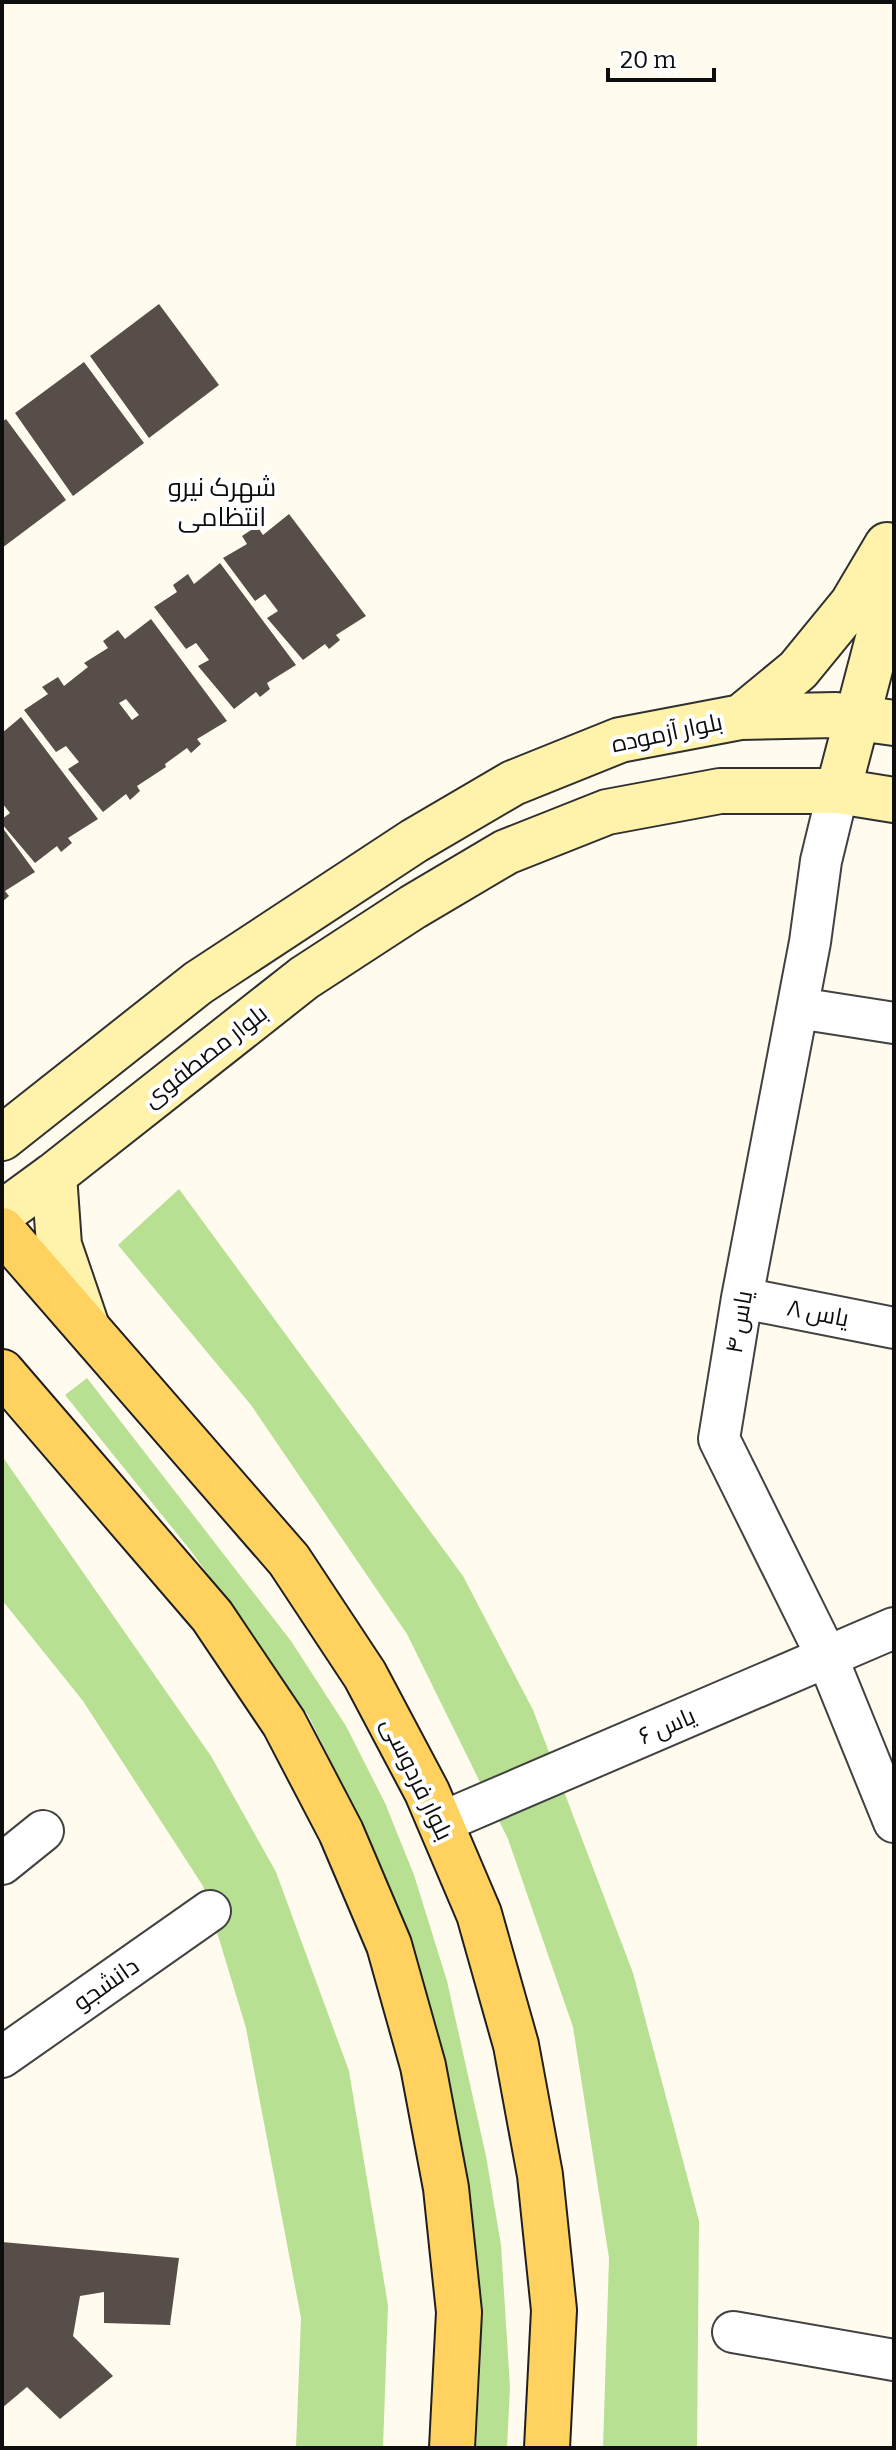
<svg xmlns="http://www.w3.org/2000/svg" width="896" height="2450" font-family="Bitter,Cairo,serif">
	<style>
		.forest { fill: #b8e092 }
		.building { fill: #584e49; fill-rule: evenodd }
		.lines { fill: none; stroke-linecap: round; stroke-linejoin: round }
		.minor-casing { stroke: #414141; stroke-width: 44 }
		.secondary-casing { stroke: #303030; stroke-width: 48 }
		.primary-casing { stroke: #1f1f1f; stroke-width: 48 }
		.minor { stroke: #fff; stroke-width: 40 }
		.secondary { stroke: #fff2aa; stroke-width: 44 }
		.primary { stroke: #ffd15f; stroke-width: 44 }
		.labels { text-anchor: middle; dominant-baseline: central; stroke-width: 8; stroke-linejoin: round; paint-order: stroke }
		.street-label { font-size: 24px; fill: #0e0e0e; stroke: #fff }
		.neighbourhood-label { font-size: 26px; fill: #0e0e0e; stroke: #fff }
	</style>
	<rect width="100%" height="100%" fill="#fffbef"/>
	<path class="forest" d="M 179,1189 L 463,1576 L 533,1710 L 633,1973 L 699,2221 L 697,2448 L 603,2448 L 609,2258 L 573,2027 L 508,1839 L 407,1634 L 251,1405 L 118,1245 Z
		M 87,1378 L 291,1641 L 346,1726 L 385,1803 L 414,1875 L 447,1981 L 486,2156 L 501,2245 L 510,2387 L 507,2448 L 476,2448 L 481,2355 L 468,2200 L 407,1936 L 371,1843 L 308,1715 L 191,1551 L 65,1395 Z
		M 2,1456 L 211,1756 L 276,1872 L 349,2071 L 388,2305 L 383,2448 L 296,2448 L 301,2318 L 246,2028 L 203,1886 L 83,1701 L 2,1600 Z"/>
	<path class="building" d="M 159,304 L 219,385 L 149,438 L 90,356 Z
		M 84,362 L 144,443 L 73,496 L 15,413 Z
		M 6,419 L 66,500 L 2,548 L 2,422 Z
		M 289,514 L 366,616 L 336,635 L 340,640 L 329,649 L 325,644 L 303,660 L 267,618 L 278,611 L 265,594 L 255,601 L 223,558 L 247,544 L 242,536 L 257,526 L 263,535 Z
		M 220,563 L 296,665 L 267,683 L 270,689 L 260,697 L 256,692 L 234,709 L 198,666 L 209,660 L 196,643 L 186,649 L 154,607 L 177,592 L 173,585 L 188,574 L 194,584 Z
		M 151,619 L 227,721 L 197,739 L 201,744 L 191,753 L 187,748 L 165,764 L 166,767 L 137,786 L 140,791 L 130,800 L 126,794 L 103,812 L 68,769 L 79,762 L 66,746 L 56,752 L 24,710 L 48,694 L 42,687 L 58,677 L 64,686 L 88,667 L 84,663 L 108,648 L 103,641 L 118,630 L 125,639 ZM 126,699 L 139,715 L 132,720 L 119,703 Z
		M 21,717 L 98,819 L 68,838 L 72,843 L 61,852 L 57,846 L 35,863 L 2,824 L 2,819 L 10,813 L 2,803 L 2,733 Z
		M 2,827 L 35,872 L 5,891 L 9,896 L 2,902 Z
		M 2,2242 L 179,2258 L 170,2325 L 104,2323 L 104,2292 L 80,2296 L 73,2336 L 113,2376 L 60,2419 L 27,2387 L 2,2408 Z"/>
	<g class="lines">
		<g class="minor-casing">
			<path id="minor" d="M 838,791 L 821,861 L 810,942 L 742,1298 L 719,1439 L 827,1657 L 894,1822
				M 798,1008 L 894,1023
				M 742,1298 L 894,1328
				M 440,1823 L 894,1628
				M 2,1864 L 43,1831
				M 2,2057 L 210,1911
				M 733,2332 L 894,2360"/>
		</g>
		<g class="secondary-casing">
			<path id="secondary" d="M 741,717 L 798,670 L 852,604 L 887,545
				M 838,791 L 886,608 L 894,555
				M 2,1138 L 198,983 L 414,841 L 513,783 L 620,740 L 741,717 L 836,715 L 894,723
				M 54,1175 L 59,1245 L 87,1327
				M 2,1213 L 54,1175 L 304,978 L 413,907 L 506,852 L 607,812 L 720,791 L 838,791 L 894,800"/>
		</g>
		<g class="primary-casing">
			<path id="primary" d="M 2,1230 L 289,1560 L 365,1675 L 427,1792 L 479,1914 L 516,2045 L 540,2175 L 554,2310 L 547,2448
				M 2,1372 L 212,1616 L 284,1723 L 341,1832 L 389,1945 L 423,2066 L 446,2188 L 459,2312 L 452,2448"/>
		</g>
		<use href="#minor" class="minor"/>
		<use href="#secondary" class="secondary"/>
		<use href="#primary" class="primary"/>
	</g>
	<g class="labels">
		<g class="street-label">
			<text transform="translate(667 733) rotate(-12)">بلوار آزموده</text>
			<text transform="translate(205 1056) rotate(-38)">بلوار مصطفوی</text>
			<text transform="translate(818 1313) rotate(11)">یاس ۸</text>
			<text transform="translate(739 1322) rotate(-80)">یاس ۴</text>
			<text transform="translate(667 1726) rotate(-23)">یاس ۶</text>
			<text transform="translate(417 1779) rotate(64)">بلوار فردوسی</text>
			<text transform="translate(106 1984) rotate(-35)">دانشجو</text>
		</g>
		<g class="neighbourhood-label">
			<text x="222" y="487">شهرک نیرو<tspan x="222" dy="30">انتظامی</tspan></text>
		</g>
	</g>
	<rect width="896" height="2450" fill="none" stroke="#0e0e0e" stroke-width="8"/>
	<path d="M608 68v12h106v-12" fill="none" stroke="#0e0e0e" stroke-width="4"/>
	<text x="620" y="68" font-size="24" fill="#0e0e0e" stroke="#ffffff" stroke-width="6" paint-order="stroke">20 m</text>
</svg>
